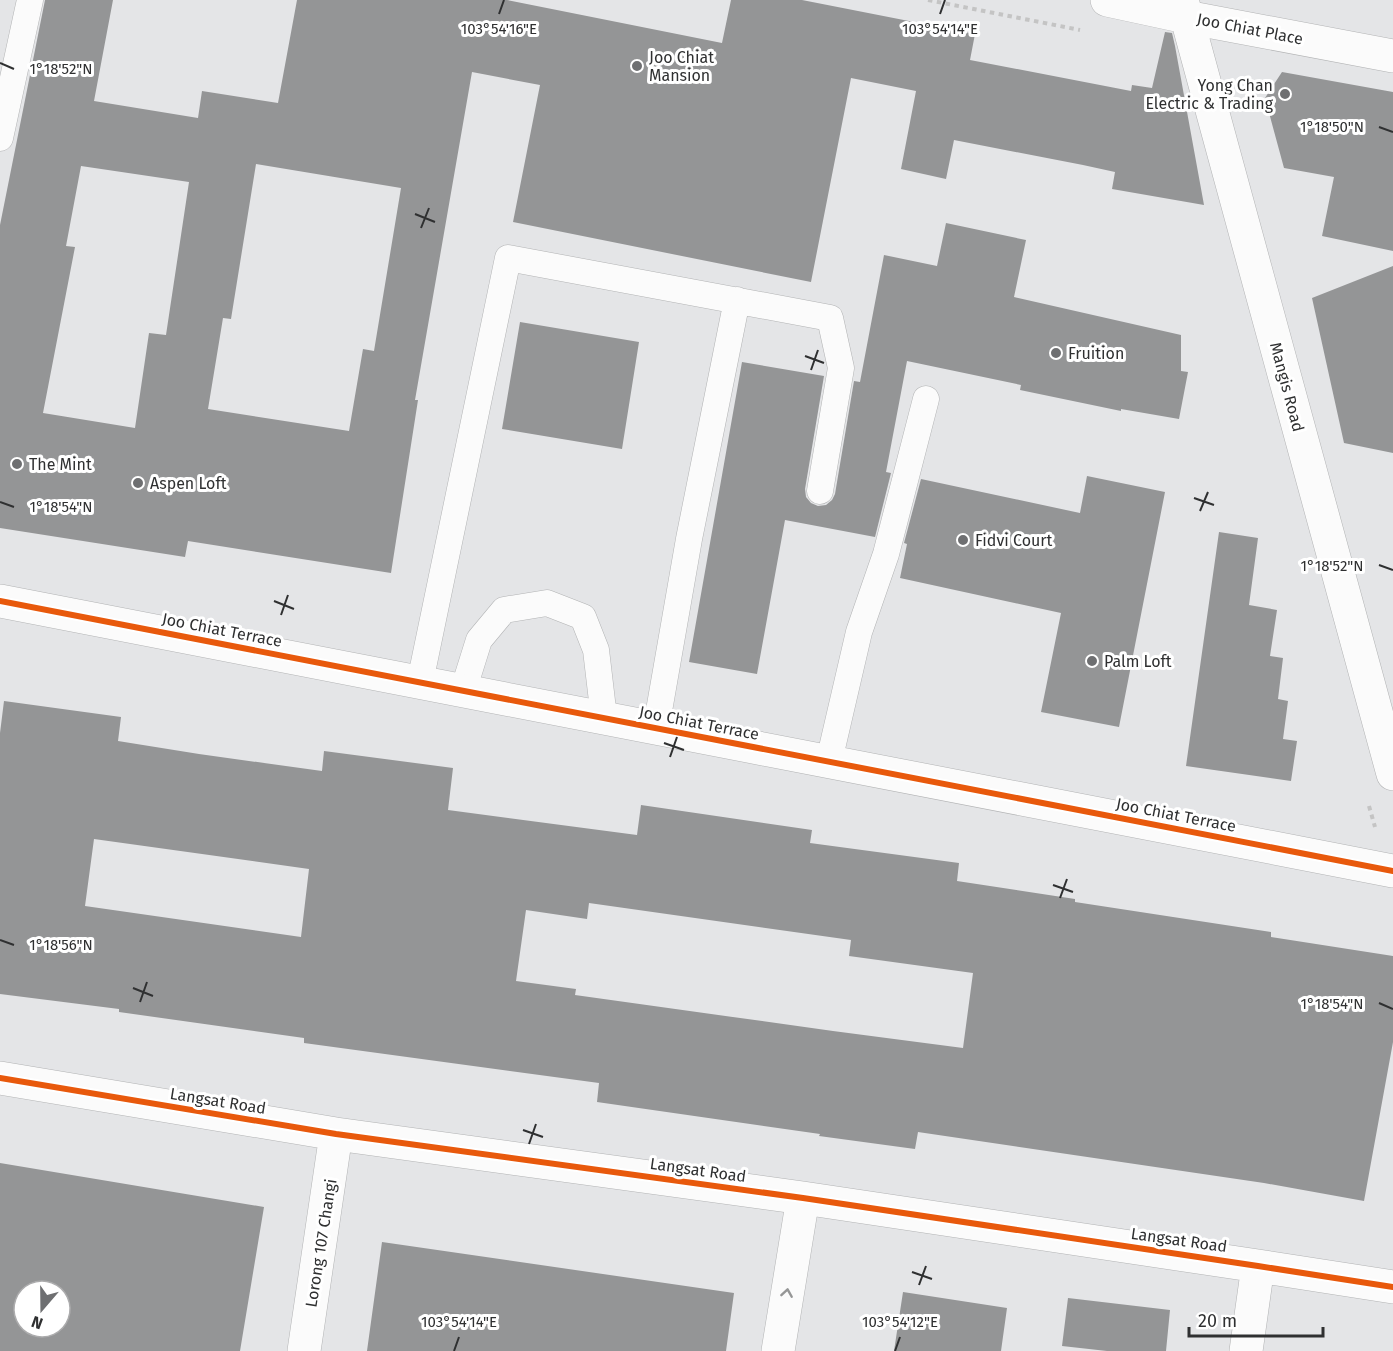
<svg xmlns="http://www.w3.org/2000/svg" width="1393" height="1351" font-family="'Fira Sans',sans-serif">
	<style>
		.building { fill: #949596; fill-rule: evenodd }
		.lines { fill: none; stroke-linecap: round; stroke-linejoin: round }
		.service-casing { stroke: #b2b3b4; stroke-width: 27 }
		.minor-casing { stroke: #b2b3b4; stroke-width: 34 }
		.path { stroke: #c4c4c4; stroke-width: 4; stroke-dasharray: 4.5 4.5; stroke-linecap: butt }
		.service { stroke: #fbfbfb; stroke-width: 26 }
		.minor { stroke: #fbfbfb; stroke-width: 33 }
		.cycleway-casing { stroke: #fff; stroke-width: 10 }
		.cycleway { stroke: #e8590c; stroke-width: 6 }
		.oneway { stroke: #959696 }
		.ticks { fill: none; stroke: #2f3031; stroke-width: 2 }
		.poi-dot { fill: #6e6f71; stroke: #fff; stroke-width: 2 }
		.labels { text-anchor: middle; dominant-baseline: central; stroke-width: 6; stroke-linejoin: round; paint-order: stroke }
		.street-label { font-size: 16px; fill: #2f3031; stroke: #fff }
		.poi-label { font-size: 16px; fill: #2f3031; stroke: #fff; text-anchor: start }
		.ticks-label { font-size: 15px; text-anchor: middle; fill: #2f3031; stroke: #fff; stroke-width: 6; stroke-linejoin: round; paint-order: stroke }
	</style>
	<rect width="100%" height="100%" fill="#e4e5e7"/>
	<path class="building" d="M 45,0 L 113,0 L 94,101 L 198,118 L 202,91 L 278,103 L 297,0 L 507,0 L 722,43 L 731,0 L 802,0 L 975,34 L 970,60 L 1131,91 L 1132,85 L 1152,88 L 1165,32 L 1172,33 L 1175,46 L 1204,205 L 1112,189 L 1115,172 L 1083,165 L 954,140 L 946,179 L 901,169 L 916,91 L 851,78 L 811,282 L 513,222 L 540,85 L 472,72 L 415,400 L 418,400 L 391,573 L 188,541 L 185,557 L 0,528 L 0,225 ZM 256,164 L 401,188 L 374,351 L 363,349 L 349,431 L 208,409 L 223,318 L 231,319 ZM 81,166 L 189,182 L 166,335 L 149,333 L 135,428 L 43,413 L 75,247 L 66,246 Z
		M 1282,72 L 1393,92 L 1393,251 L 1322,236 L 1334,177 L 1284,168 L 1265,98 Z
		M 946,223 L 1026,240 L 1014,297 L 1181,335 L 1181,371 L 1188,372 L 1179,419 L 1121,409 L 1121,411 L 1020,390 L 1021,385 L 907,361 L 886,472 L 891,473 L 875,537 L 785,520 L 757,674 L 689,662 L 742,362 L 824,376 L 805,489 L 806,497 L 811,503 L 818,506 L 826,505 L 832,500 L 835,494 L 854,381 L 860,382 L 884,255 L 937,266 Z
		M 1393,266 L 1393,453 L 1344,443 L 1312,298 Z
		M 520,322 L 639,342 L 622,449 L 502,429 Z
		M 1087,476 L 1165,492 L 1119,727 L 1041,712 L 1061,613 L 900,578 L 907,544 L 904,543 L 921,479 L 1080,513 Z
		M 1219,532 L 1258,538 L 1249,605 L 1277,610 L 1270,656 L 1283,658 L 1278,699 L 1288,701 L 1283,739 L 1297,741 L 1291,781 L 1186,766 Z
		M 4,701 L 121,717 L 118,741 L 199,754 L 322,771 L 324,751 L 453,768 L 448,810 L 637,835 L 641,805 L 812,830 L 810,843 L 959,863 L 957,881 L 1075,899 L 1075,902 L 1271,932 L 1271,937 L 1393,956 L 1393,1042 L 1364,1201 L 1264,1183 L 918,1132 L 915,1149 L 819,1136 L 820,1134 L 597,1102 L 599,1083 L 304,1043 L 304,1038 L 119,1012 L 119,1009 L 0,994 L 0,733 ZM 94,839 L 309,869 L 301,937 L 85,906 ZM 589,903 L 851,940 L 849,956 L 973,973 L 963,1048 L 833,1031 L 575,995 L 576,989 L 516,981 L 526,910 L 587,919 Z
		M 0,1163 L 264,1207 L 240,1351 L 0,1351 ZM 24,1291 L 60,1291 L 60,1327 L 24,1327 Z
		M 382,1242 L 734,1293 L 726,1351 L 367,1351 Z
		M 903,1292 L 1007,1308 L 1001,1351 L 894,1351 Z
		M 1068,1298 L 1170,1310 L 1166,1351 L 1107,1351 L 1062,1346 Z"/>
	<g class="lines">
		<g class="service-casing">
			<path id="service" d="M 0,138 L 30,0
				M 420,682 L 508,258 L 830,318 L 841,368 L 820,491
				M 463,691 L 479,640 L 504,610 L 547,603 L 583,617 L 596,650 L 604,718
				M 656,728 L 689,539 L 737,300
				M 829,761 L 859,632 L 886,554 L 926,399"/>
		</g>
		<g class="minor-casing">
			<path id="minor" d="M 1107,0 L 1186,17 L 1393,56
				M 1182,0 L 1393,774
				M 0,601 L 1393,871
				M 0,1078 L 336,1134 L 803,1198 L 1258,1266 L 1393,1287
				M 304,1351 L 336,1134
				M 778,1351 L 803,1198
				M 1246,1351 L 1258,1266"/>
		</g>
		<path class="path" d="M 928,0 L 1080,30
			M 1369,806 L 1375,827"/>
		<use href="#service" class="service"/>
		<use href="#minor" class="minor"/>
		<g class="cycleway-casing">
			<path id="cycleway" d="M 0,601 L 1393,871
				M 0,1078 L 336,1134 L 803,1198 L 1258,1266 L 1393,1287"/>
		</g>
		<use href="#cycleway" class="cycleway"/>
	</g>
	<defs><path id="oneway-chevron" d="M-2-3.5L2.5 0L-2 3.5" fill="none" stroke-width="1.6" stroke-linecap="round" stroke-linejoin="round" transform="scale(1.5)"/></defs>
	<use class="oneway" href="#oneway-chevron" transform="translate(787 1293) rotate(-81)"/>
	<path class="ticks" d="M 499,14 L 504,0M 940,14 L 945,0M 0,63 L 14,69M 1379,127 L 1393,132M 415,214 L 435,222M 421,228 L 429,208M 805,356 L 824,363M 811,370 L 818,350M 1194,498 L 1214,505M 0,502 L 14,507M 1200,511 L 1208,492M 1379,565 L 1393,570M 274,601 L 294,609M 281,615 L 288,595M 664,743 L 684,750M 670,757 L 677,737M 1053,885 L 1073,892M 1060,898 L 1067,879M 0,940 L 14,945M 133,988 L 153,996M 140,1002 L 147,982M 1379,1003 L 1393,1009M 523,1130 L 543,1137M 529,1144 L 536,1124M 912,1272 L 932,1279M 919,1285 L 926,1266M 454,1351 L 459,1337M 895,1351 L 900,1337"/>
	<g class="poi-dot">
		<circle cx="637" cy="66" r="6"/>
		<circle cx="1285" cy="94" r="6"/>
		<circle cx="1056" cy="353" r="6"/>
		<circle cx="17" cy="464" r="6"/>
		<circle cx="138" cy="483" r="6"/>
		<circle cx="963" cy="540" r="6"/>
		<circle cx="1092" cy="661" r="6"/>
	</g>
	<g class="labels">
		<g class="street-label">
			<text transform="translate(1250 29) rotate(11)">Joo Chiat Place</text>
			<text transform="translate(1287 387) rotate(75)">Mangis Road</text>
			<text transform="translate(222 630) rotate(11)">Joo Chiat Terrace</text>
			<text transform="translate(699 723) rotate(11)">Joo Chiat Terrace</text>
			<text transform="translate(1176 815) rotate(11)">Joo Chiat Terrace</text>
			<text transform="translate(218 1101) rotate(9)">Langsat Road</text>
			<text transform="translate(698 1170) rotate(8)">Langsat Road</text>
			<text transform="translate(1179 1240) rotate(8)">Langsat Road</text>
			<text transform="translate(321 1243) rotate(-81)">Lorong 107 Changi</text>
		</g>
		<g class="poi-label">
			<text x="649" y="57">Joo Chiat<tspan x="649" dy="18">Mansion</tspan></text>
			<text x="1273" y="85" text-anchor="end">Yong Chan<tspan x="1273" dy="18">Electric &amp; Trading</tspan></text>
			<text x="1068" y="353">Fruition</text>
			<text x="29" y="464">The Mint</text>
			<text x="150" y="483">Aspen Loft</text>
			<text x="975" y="540">Fidvi Court</text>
			<text x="1104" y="661">Palm Loft</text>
		</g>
	</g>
	<g class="ticks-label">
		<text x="499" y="34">103°54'16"E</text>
		<text x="940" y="34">103°54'14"E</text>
		<text x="61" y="74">1°18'52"N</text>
		<text x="1332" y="132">1°18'50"N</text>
		<text x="61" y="512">1°18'54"N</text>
		<text x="1332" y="571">1°18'52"N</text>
		<text x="61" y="950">1°18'56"N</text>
		<text x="1332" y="1009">1°18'54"N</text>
		<text x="459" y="1327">103°54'14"E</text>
		<text x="900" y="1327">103°54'12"E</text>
	</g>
	<g transform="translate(42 1309) rotate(200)"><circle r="28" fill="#ffffff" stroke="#acacad" stroke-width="1.5"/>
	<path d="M0-4.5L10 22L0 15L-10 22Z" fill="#6e6f71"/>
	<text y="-9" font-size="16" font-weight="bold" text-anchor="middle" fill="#2f3031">N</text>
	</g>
	<path d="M1189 1327v9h134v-9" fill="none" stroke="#2f3031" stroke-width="3"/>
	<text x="1198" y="1327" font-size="18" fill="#2f3031" stroke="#ffffff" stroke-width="4.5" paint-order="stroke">20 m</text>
</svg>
